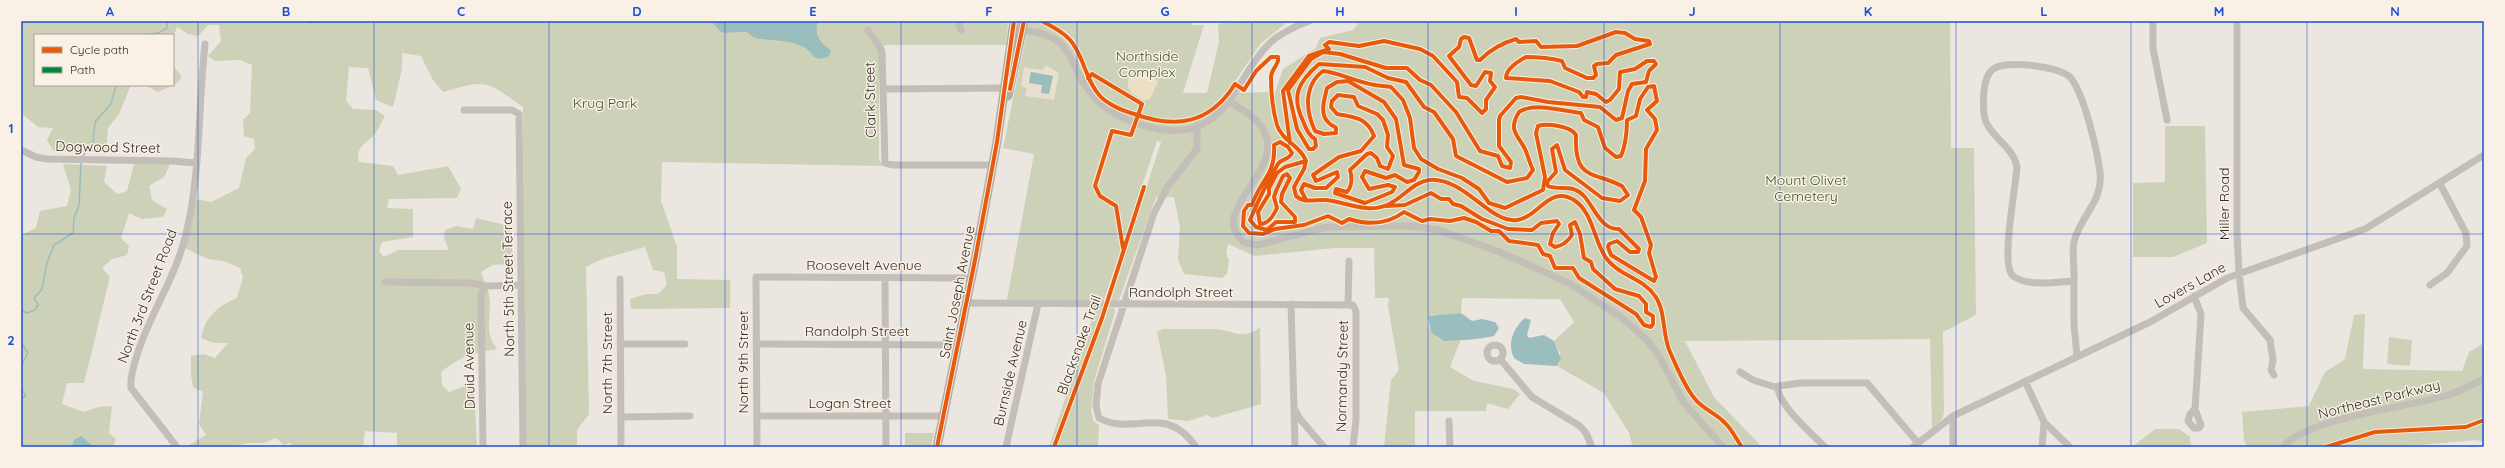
<svg xmlns="http://www.w3.org/2000/svg" width="2505" height="468" font-family="Quicksand,sans-serif">
	<style>
		.green { fill: #ccd1b8 }
		.sand { fill: #eddfc5 }
		.plaza { fill: #eadece; fill-rule: evenodd }
		.water { fill: #9abdbd }
		.lines { fill: none; stroke-linecap: round; stroke-linejoin: round }
		.stream { stroke: #9abdbd; stroke-width: 1.5 }
		.minor { stroke: #c4beb8; stroke-width: 7 }
		.major { stroke: #b3aca7; stroke-width: 9 }
		.quiet { stroke: #00873e; stroke-width: 3; stroke-dasharray: 6 3; stroke-linecap: butt }
		.cycleway-casing { stroke: #f9f1e5; stroke-width: 6 }
		.cycleway { stroke: #e8590c; stroke-width: 4 }
		.grid { fill: none; stroke: #1d4ed8; stroke-width: 1; stroke-opacity: 0.55 }
		.labels { text-anchor: middle; dominant-baseline: central; stroke-width: 3; stroke-linejoin: round; paint-order: stroke }
		.park-label { font-size: 14px; fill: #43532a; stroke: #f9f1e5 }
		.street-label { font-size: 14px; fill: #352b26; stroke: #f9f1e5 }
		.neatline { fill: none; stroke: #1d4ed8; stroke-width: 1.5 }
		.grid-label { font-size: 13px; text-anchor: middle; font-weight: bold; fill: #1d4ed8 }
	</style>
	<rect width="100%" height="100%" fill="#ebe6df"/>
	<path class="green" d="M 21,21 L 956,21 L 1005,22 L 1008,24 L 1006,45 L 887,45 L 879,47 L 879,160 L 884,166 L 662,162 L 661,201 L 677,247 L 677,279 L 730,280 L 730,308 L 631,309 L 630,299 L 646,294 L 658,294 L 667,285 L 664,272 L 653,270 L 645,247 L 602,259 L 586,267 L 589,414 L 577,430 L 577,445 L 561,445 L 558,447 L 524,447 L 523,107 C 485,80 487,79 443,92 L 433,80 L 421,56 L 402,53 L 402,69 L 393,107 L 376,100 L 368,68 L 349,67 L 346,101 L 353,109 L 376,110 L 385,116 C 381,122 378,131 373,136 C 365,144 355,148 359,162 L 393,166 L 398,175 L 448,166 L 461,189 L 457,198 L 389,199 L 387,208 L 413,209 L 413,237 L 382,242 L 379,251 L 384,257 L 398,250 L 449,250 L 444,239 L 445,230 L 456,226 L 473,229 L 476,218 L 509,226 L 513,257 L 509,264 L 493,265 L 481,272 C 483,280 488,287 489,295 C 493,317 482,329 497,349 C 473,353 461,356 441,372 L 442,385 L 449,392 L 470,384 L 474,388 L 477,447 L 397,447 L 397,433 L 365,431 L 363,447 L 291,447 L 291,443 L 284,445 L 276,438 L 264,443 L 248,443 L 232,447 L 186,447 L 206,435 L 199,424 L 203,392 L 193,387 L 191,375 L 191,356 L 204,354 L 215,358 L 228,343 L 213,343 L 201,338 C 205,317 218,306 237,298 L 243,277 L 240,268 L 223,261 L 208,259 L 183,247 L 195,199 L 211,202 L 239,188 L 246,158 L 255,149 L 254,139 L 244,136 L 243,120 L 250,113 L 252,65 L 240,60 L 215,61 L 208,56 L 221,41 L 219,25 L 208,25 L 198,36 L 188,34 L 177,27 L 173,37 L 173,35 L 35,35 L 35,85 L 131,85 L 119,114 L 108,128 L 106,152 L 53,151 L 47,140 L 53,128 L 38,127 L 21,113 Z
		M 1029,21 L 1192,21 L 1192,25 L 1204,25 L 1183,93 L 1207,93 L 1219,42 L 1218,24 L 1244,21 L 1282,21 L 1285,24 L 1261,43 L 1227,93 L 1275,92 L 1283,69 L 1316,48 L 1320,38 L 1353,30 L 1359,23 L 1950,21 L 1951,148 L 1974,148 L 1976,315 L 1943,332 L 1944,413 L 1942,419 L 1932,428 L 1930,339 L 1685,341 L 1714,397 L 1762,447 L 1633,447 L 1629,433 L 1604,393 L 1557,366 L 1560,363 L 1560,353 L 1554,341 L 1574,322 L 1560,299 L 1462,298 L 1461,313 L 1450,315 L 1432,315 L 1427,321 L 1431,332 L 1450,341 L 1461,339 L 1450,367 L 1474,381 L 1514,389 L 1520,394 L 1508,409 L 1487,403 L 1486,411 L 1415,411 L 1415,447 L 1384,447 L 1391,380 L 1399,370 L 1388,306 L 1389,298 L 1375,298 L 1374,248 L 1335,248 L 1255,256 L 1228,244 L 1226,253 L 1229,260 L 1227,274 L 1222,278 L 1184,274 L 1178,260 L 1180,228 L 1174,197 L 1156,197 L 1119,300 L 1111,303 L 1114,287 L 1161,142 L 1157,141 L 1104,300 L 1007,300 L 1034,154 L 1003,148 Z
		M 173,65 L 182,77 L 176,84 L 158,92 L 145,85 L 173,85 Z
		M 2165,126 L 2205,126 L 2207,243 L 2173,257 L 2133,257 L 2133,183 L 2165,182 Z
		M 63,164 L 107,166 L 104,182 L 117,194 L 127,191 L 134,164 L 170,164 L 164,177 L 149,186 L 152,200 L 167,209 L 163,217 L 142,219 L 129,213 L 121,238 L 129,246 L 127,255 L 112,259 L 102,268 L 110,277 L 84,383 L 67,383 L 62,404 L 83,412 L 99,407 L 112,406 L 109,433 L 116,439 L 113,447 L 94,447 L 74,440 L 71,447 L 21,447 L 21,235 L 36,228 L 40,211 L 67,206 L 71,190 Z
		M 1096,307 L 1114,308 L 1115,312 L 1094,381 L 1091,411 L 1094,422 L 1099,425 L 1098,447 L 1049,447 Z
		M 2365,314 L 2363,369 L 2462,371 L 2469,352 L 2484,343 L 2484,442 L 2476,440 L 2397,447 L 2247,447 L 2244,440 L 2242,412 L 2309,406 L 2325,372 L 2345,359 L 2354,315 Z
		M 1260,327 L 1261,404 L 1213,418 L 1207,415 L 1188,421 L 1168,419 L 1166,375 L 1157,332 L 1163,329 C 1180,329 1197,329 1213,329 C 1232,329 1241,342 1260,327 Z
		M 2389,337 L 2412,340 L 2410,366 L 2387,364 Z
		M 2155,429 L 2179,429 L 2190,437 L 2191,447 L 2132,447 Z
		M 905,433 L 934,433 L 931,447 L 905,447 Z"/>
	<path class="sand" d="M 1141,71 L 1153,76 L 1158,82 L 1150,99 L 1145,101 C 1135,96 1124,90 1129,78 Z"/>
	<path class="plaza" d="M 1046,65 L 1059,73 L 1054,100 L 1025,96 L 1027,88 L 1021,86 L 1024,67 L 1042,70 ZM 1031,72 L 1053,76 L 1042,85 L 1029,83 Z"/>
	<path class="water" d="M 711,21 L 818,21 C 814,34 819,43 831,50 L 829,56 L 821,59 L 814,57 C 803,38 774,42 756,38 C 752,37 750,33 746,32 C 737,31 729,34 721,32 Z
		M 1031,72 L 1053,76 L 1049,94 L 1041,93 L 1042,85 L 1029,83 Z
		M 1461,313 L 1472,321 L 1482,319 L 1495,322 L 1499,328 L 1494,336 C 1477,340 1461,340 1444,341 L 1431,332 L 1428,317 C 1433,314 1452,315 1461,313 Z
		M 1525,318 L 1531,320 L 1527,335 L 1529,338 L 1544,335 L 1554,341 L 1561,359 L 1557,366 L 1524,364 L 1514,358 C 1507,344 1513,328 1525,318 Z
		M 81,436 L 94,447 L 71,447 L 74,440 Z"/>
	<g class="lines">
		<path class="stream" d="M 142,35 L 158,33 L 167,28 L 167,21
			M 83,156 L 93,142 L 95,122 L 111,104 L 116,85
			M 21,310 L 27,313 L 35,310 L 38,305 L 34,298 L 42,289 L 47,263 L 54,245 L 73,233 L 74,218 L 79,205 L 81,163
			M 21,343 L 28,353 L 21,366
			M 21,389 L 26,396 L 21,398"/>
		<path class="minor" d="M 958,21 L 961,30
			M 2153,21 L 2153,48 L 2167,120
			M 2237,21 L 2237,234 L 2239,273 L 2243,308 L 2270,340 L 2273,360 L 2271,370 L 2274,375
			M 868,30 L 882,51 L 885,163 L 893,165 L 992,165
			M 1018,30 C 1080,34 1063,64 1096,99 C 1111,116 1142,127 1164,130 C 1230,137 1235,75 1272,41 C 1283,32 1296,26 1309,21
			M 883,89 L 1009,88
			M 1230,102 C 1241,109 1256,117 1263,129 C 1288,171 1204,211 1245,243 L 1258,245 L 1326,227 L 1413,226 L 1438,230 L 1500,252 L 1569,283 L 1621,317 L 1647,340 L 1658,354 L 1684,403 L 1723,447
			M 464,110 L 512,110 L 519,114 L 523,447
			M 21,150 L 36,157 L 47,159 L 171,161 L 197,163
			M 885,278 L 886,447
			M 620,279 L 621,447
			M 2074,281 C 2057,282 2028,287 2013,276 C 2000,266 2016,186 2017,167 C 2013,145 1986,135 1984,114 C 1983,102 1982,83 1990,72 C 1999,58 2059,66 2070,77 C 2084,93 2097,150 2100,172 C 2103,198 2086,211 2077,233 C 2070,247 2075,266 2074,281 L 2074,324 L 2077,356
			M 385,282 L 471,283 L 486,286 L 520,285
			M 2430,285 L 2447,273 L 2467,246 L 2466,233 L 2440,184
			M 2194,296 L 2201,314 L 2195,409
			M 967,303 L 1353,305 L 1356,311 L 1356,420 L 1353,447
			M 1291,304 L 1294,408 L 1300,419 L 1324,447
			M 1348,304 L 1349,261
			M 620,344 L 685,344
			M 756,344 L 958,345
			M1487 353a8 8 0 1 1 16 0a8 8 0 1 1-16 0Z
			M 1500,359 L 1532,397 L 1580,426 L 1586,433 L 1592,447
			M 1740,372 L 1753,380 L 1778,388
			M 2025,381 L 2044,422 L 2042,447
			M 1294,409 L 1295,447
			M 2195,409 L 2201,425 L 2199,428 L 2194,428 L 2188,421 L 2190,414 Z
			M 757,416 L 944,416
			M 1953,416 L 1953,447
			M 621,417 L 690,416
			M 1449,421 L 1450,447
			M 2044,422 L 2070,447
			M 177,447 L 131,388 L 131,379 C 140,327 174,285 186,234 C 201,172 198,107 205,44
			M 483,447 L 481,294 L 486,286
			M 757,447 L 756,277 L 972,278
			M 1006,447 L 1038,304
			M 1196,447 C 1166,402 1132,437 1099,418 L 1096,406 L 1098,384 L 1154,213 L 1168,186 L 1197,149 L 1197,125
			M 1825,447 C 1813,435 1776,403 1778,386 L 1801,383 L 1867,383 L 1918,443
			M 1913,447 L 1953,416 L 2150,322 L 2227,278 L 2365,229 L 2484,155
			M 2283,447 C 2307,418 2407,407 2445,396 C 2459,392 2471,385 2484,379"/>
		<path class="major" d="M 1008,96 L 1024,21
			M 937,447 L 975,260 L 997,142 L 1014,21"/>
		<path class="quiet" d="M 273,21 L 274,21
			M 308,21 L 319,21"/>
		<g class="cycleway-casing">
			<path id="cycleway" d="M 1042,21 C 1054,28 1068,34 1075,47 C 1085,63 1087,82 1100,96 C 1108,105 1122,110 1134,114 C 1176,129 1210,124 1235,84 L 1244,90 L 1256,71 L 1271,57 L 1278,57 C 1280,64 1271,69 1271,77 C 1271,91 1273,111 1277,125 C 1282,141 1301,146 1306,161 L 1304,169 L 1294,187 L 1296,196 C 1304,204 1316,199 1326,200 C 1346,202 1367,214 1387,205 C 1402,199 1413,182 1429,180 C 1465,177 1490,224 1517,220 C 1539,217 1549,185 1574,200 C 1593,212 1594,241 1606,258 C 1619,276 1643,278 1655,296 C 1666,311 1662,334 1670,352 C 1677,367 1684,386 1695,399 C 1703,409 1715,413 1724,422 C 1732,429 1736,439 1742,447
				M 1088,78 L 1092,74 L 1142,104 L 1131,135 L 1112,131 L 1095,186 L 1100,196 L 1116,206 L 1123,248
				M 1010,89 L 1024,21
				M 1290,143 L 1283,91 L 1309,56 L 1329,49 L 1325,45 L 1329,42 L 1359,46 L 1384,41 L 1420,49 L 1433,56 L 1457,82 L 1459,97 L 1467,98 L 1482,113 L 1486,109 L 1486,100 L 1495,87 L 1490,81 L 1491,73 L 1485,72 L 1476,86 L 1471,85 L 1449,56 L 1459,47 L 1461,39 L 1464,37 L 1469,38 L 1477,60 L 1480,60 C 1490,50 1502,43 1516,39 L 1519,42 L 1536,41 L 1541,47 L 1577,46 L 1616,32 L 1625,33 L 1635,39 L 1649,41 L 1650,44 L 1616,55 L 1608,63 L 1597,64 L 1594,66 L 1596,75 L 1593,78 L 1587,78 L 1565,68 L 1562,61 C 1550,58 1538,57 1526,57 C 1519,61 1506,68 1506,78 L 1550,81 L 1579,92 L 1583,97 L 1586,97 L 1587,92 L 1596,94 L 1606,102 L 1610,100 L 1619,89 L 1620,72 L 1635,69 L 1647,61 L 1654,61 L 1656,64 L 1649,71 L 1646,82 L 1632,84 L 1628,91 L 1622,118 L 1616,120 L 1600,107 L 1548,102 L 1521,97 L 1516,98 L 1500,116 L 1499,120 L 1499,146 L 1511,162 L 1510,168 L 1502,166 L 1498,156 L 1480,151 L 1456,112 L 1431,85 L 1420,80 L 1407,68 L 1386,68 L 1340,54 L 1323,52 L 1311,59 L 1288,90 L 1297,129 L 1309,149 L 1313,149 L 1316,146 L 1315,139 C 1308,135 1306,128 1303,121 C 1291,96 1298,82 1319,64 L 1365,67 L 1388,78 L 1406,82 L 1424,107 L 1434,112 L 1453,139 L 1456,156 L 1507,182 L 1527,178 L 1533,170 C 1530,164 1528,156 1525,149 C 1517,134 1508,130 1519,112 C 1534,102 1563,111 1581,113 L 1584,120 L 1598,127 L 1605,148 L 1616,157 L 1621,156 C 1626,144 1627,133 1627,120 L 1636,116 L 1640,99 L 1648,87 L 1654,86 L 1657,101 L 1647,110 L 1655,119 L 1657,130 L 1646,149 L 1645,181 L 1634,210 L 1641,217 L 1651,245 L 1649,253 L 1656,277 L 1654,281 L 1611,255 L 1608,247 L 1609,244 L 1617,241 L 1630,252 L 1638,252 L 1639,249 L 1619,229 C 1601,230 1594,207 1584,196 C 1572,183 1560,191 1548,186 L 1547,182 L 1556,172 L 1552,149 L 1557,145 L 1565,170 L 1602,198 L 1620,201 L 1628,195 L 1622,186 C 1593,171 1574,181 1576,135 C 1571,126 1547,123 1538,126 L 1536,133 L 1545,177 L 1543,190 L 1505,208 L 1489,203 L 1479,189 L 1462,178 L 1438,169 L 1421,159 L 1414,148 L 1410,118 L 1403,100 L 1391,87 C 1385,86 1380,86 1375,85 C 1357,82 1340,73 1323,71 C 1303,86 1306,112 1315,131 L 1324,134 L 1336,133 L 1336,128 C 1333,125 1330,125 1328,122 C 1319,114 1325,97 1327,88 L 1337,82 L 1348,81 L 1384,102 L 1396,119 L 1404,165 L 1419,169 L 1419,172 L 1414,180 L 1407,182 L 1395,175 L 1386,178 L 1365,171 L 1362,177 L 1369,189 L 1388,185 L 1395,187 L 1392,192 L 1365,203 L 1335,193 L 1336,189 L 1347,192 C 1352,186 1352,177 1350,170 L 1367,154 L 1371,153 L 1377,158 L 1380,166 L 1388,169 L 1393,156 L 1387,147 L 1388,135 L 1383,120 L 1377,114 L 1358,106 L 1354,97 L 1338,95 L 1332,101 L 1331,107 L 1337,114 C 1353,117 1367,117 1374,136 L 1361,151 L 1339,157 L 1313,175 L 1316,181 L 1337,172 L 1338,177 L 1326,188 L 1315,188 L 1304,184 L 1301,190 L 1306,200
				M 1306,161 L 1285,167 L 1277,173 L 1269,188 L 1269,194 L 1258,212 L 1260,224 C 1268,224 1274,215 1277,208 L 1274,197 L 1276,191 L 1283,176 L 1287,174 L 1290,178 L 1282,194 L 1281,202 L 1295,217 L 1295,222 L 1276,222 L 1267,230 L 1256,227 L 1250,220 C 1258,201 1267,182 1278,164 C 1281,159 1289,160 1292,153 L 1288,147 L 1280,142 L 1274,145 C 1276,175 1260,180 1252,205 L 1248,205 L 1244,211 L 1243,226 L 1249,233 L 1263,234 L 1275,229 L 1304,225 L 1328,216 L 1342,223 L 1349,219 C 1368,225 1388,224 1404,212 L 1422,221 L 1430,219 L 1450,221 L 1464,218 L 1476,222 L 1491,231 L 1499,231 L 1509,241 L 1538,245 L 1543,254 L 1550,256 L 1555,268 L 1573,268 L 1579,278 L 1636,314 L 1644,325 L 1651,327 L 1653,324 L 1653,316 L 1646,312 L 1646,304 L 1639,296 L 1615,289 L 1593,269 L 1591,262 L 1584,258 L 1580,234 L 1575,222 L 1570,225 L 1572,235 C 1568,241 1562,246 1555,247 L 1550,244 L 1553,233 L 1559,224 L 1557,221 L 1541,223 L 1532,230 L 1508,229 L 1482,219 L 1461,206 L 1453,204 L 1449,199 L 1441,199 L 1431,193 L 1405,205 L 1386,206
				M 937,447 L 975,260 L 997,142 L 1014,21
				M 1054,447 L 1102,318 L 1144,187
				M 2326,447 L 2375,432 L 2466,427 L 2484,420"/>
		</g>
		<use href="#cycleway" class="cycleway"/>
	</g>
	<path class="grid" d="M 198,21 L 198,447M 374,21 L 374,447M 549,21 L 549,447M 725,21 L 725,447M 901,21 L 901,447M 1077,21 L 1077,447M 1252,21 L 1252,447M 1428,21 L 1428,447M 1604,21 L 1604,447M 1780,21 L 1780,447M 1956,21 L 1956,447M 2131,21 L 2131,447M 2307,21 L 2307,447M 21,234 L 2484,234"/>
	<g class="labels">
		<g class="park-label">
			<text x="1147" y="56">Northside<tspan x="1147" dy="16">Complex</tspan></text>
			<text x="605" y="103">Krug Park</text>
			<text x="1806" y="180">Mount Olivet<tspan x="1806" dy="16">Cemetery</tspan></text>
		</g>
		<g class="street-label">
			<text transform="translate(870 100) rotate(-91)">Clark Street</text>
			<text transform="translate(108 147) rotate(1)">Dogwood Street</text>
			<text transform="translate(2224 204) rotate(-90)">Miller Road</text>
			<text x="864" y="265">Roosevelt Avenue</text>
			<text transform="translate(508 279) rotate(-91)">North 5th Street Terrace</text>
			<text transform="translate(2190 285) rotate(-29)">Lovers Lane</text>
			<text transform="translate(957 292) rotate(-79)">Saint Joseph Avenue</text>
			<text x="1181" y="292">Randolph Street</text>
			<text transform="translate(147 296) rotate(-69)">North 3rd Street Road</text>
			<text x="857" y="331">Randolph Street</text>
			<text transform="translate(1079 345) rotate(-70)">Blacksnake Trail</text>
			<text transform="translate(743 362) rotate(-90)">North 9th Street</text>
			<text transform="translate(607 363) rotate(-90)">North 7th Street</text>
			<text transform="translate(469 366) rotate(-91)">Druid Avenue</text>
			<text transform="translate(1010 373) rotate(-77)">Burnside Avenue</text>
			<text transform="translate(1342 376) rotate(-89)">Normandy Street</text>
			<text transform="translate(2379 399) rotate(-14)">Northeast Parkway</text>
			<text x="850" y="403">Logan Street</text>
		</g>
	</g>
	<rect width="2505" height="468" fill="none" stroke="#f9f1e5" stroke-width="44"/>
	<rect x="34" y="34" width="140" height="52" fill="#f9f1e5" stroke="#aba299"/>
	<rect x="42" y="47" width="20" height="6" fill="#e8590c" stroke="#aba299"/>
	<text x="70" y="54" font-size="12" fill="#352b26">Cycle path</text>
	<rect x="42" y="67" width="20" height="6" fill="#00873e" stroke="#aba299"/>
	<text x="70" y="74" font-size="12" fill="#352b26">Path</text>
	<rect x="22" y="22" width="2461" height="424" class="neatline"/>
	<g class="grid-label">
		<text x="110" y="16">A</text>
		<text x="286" y="16">B</text>
		<text x="461" y="16">C</text>
		<text x="637" y="16">D</text>
		<text x="813" y="16">E</text>
		<text x="989" y="16">F</text>
		<text x="1165" y="16">G</text>
		<text x="1340" y="16">H</text>
		<text x="1516" y="16">I</text>
		<text x="1692" y="16">J</text>
		<text x="1868" y="16">K</text>
		<text x="2044" y="16">L</text>
		<text x="2219" y="16">M</text>
		<text x="2395" y="16">N</text>
		<text x="11" y="133">1</text>
		<text x="11" y="345">2</text>
	</g>
</svg>
